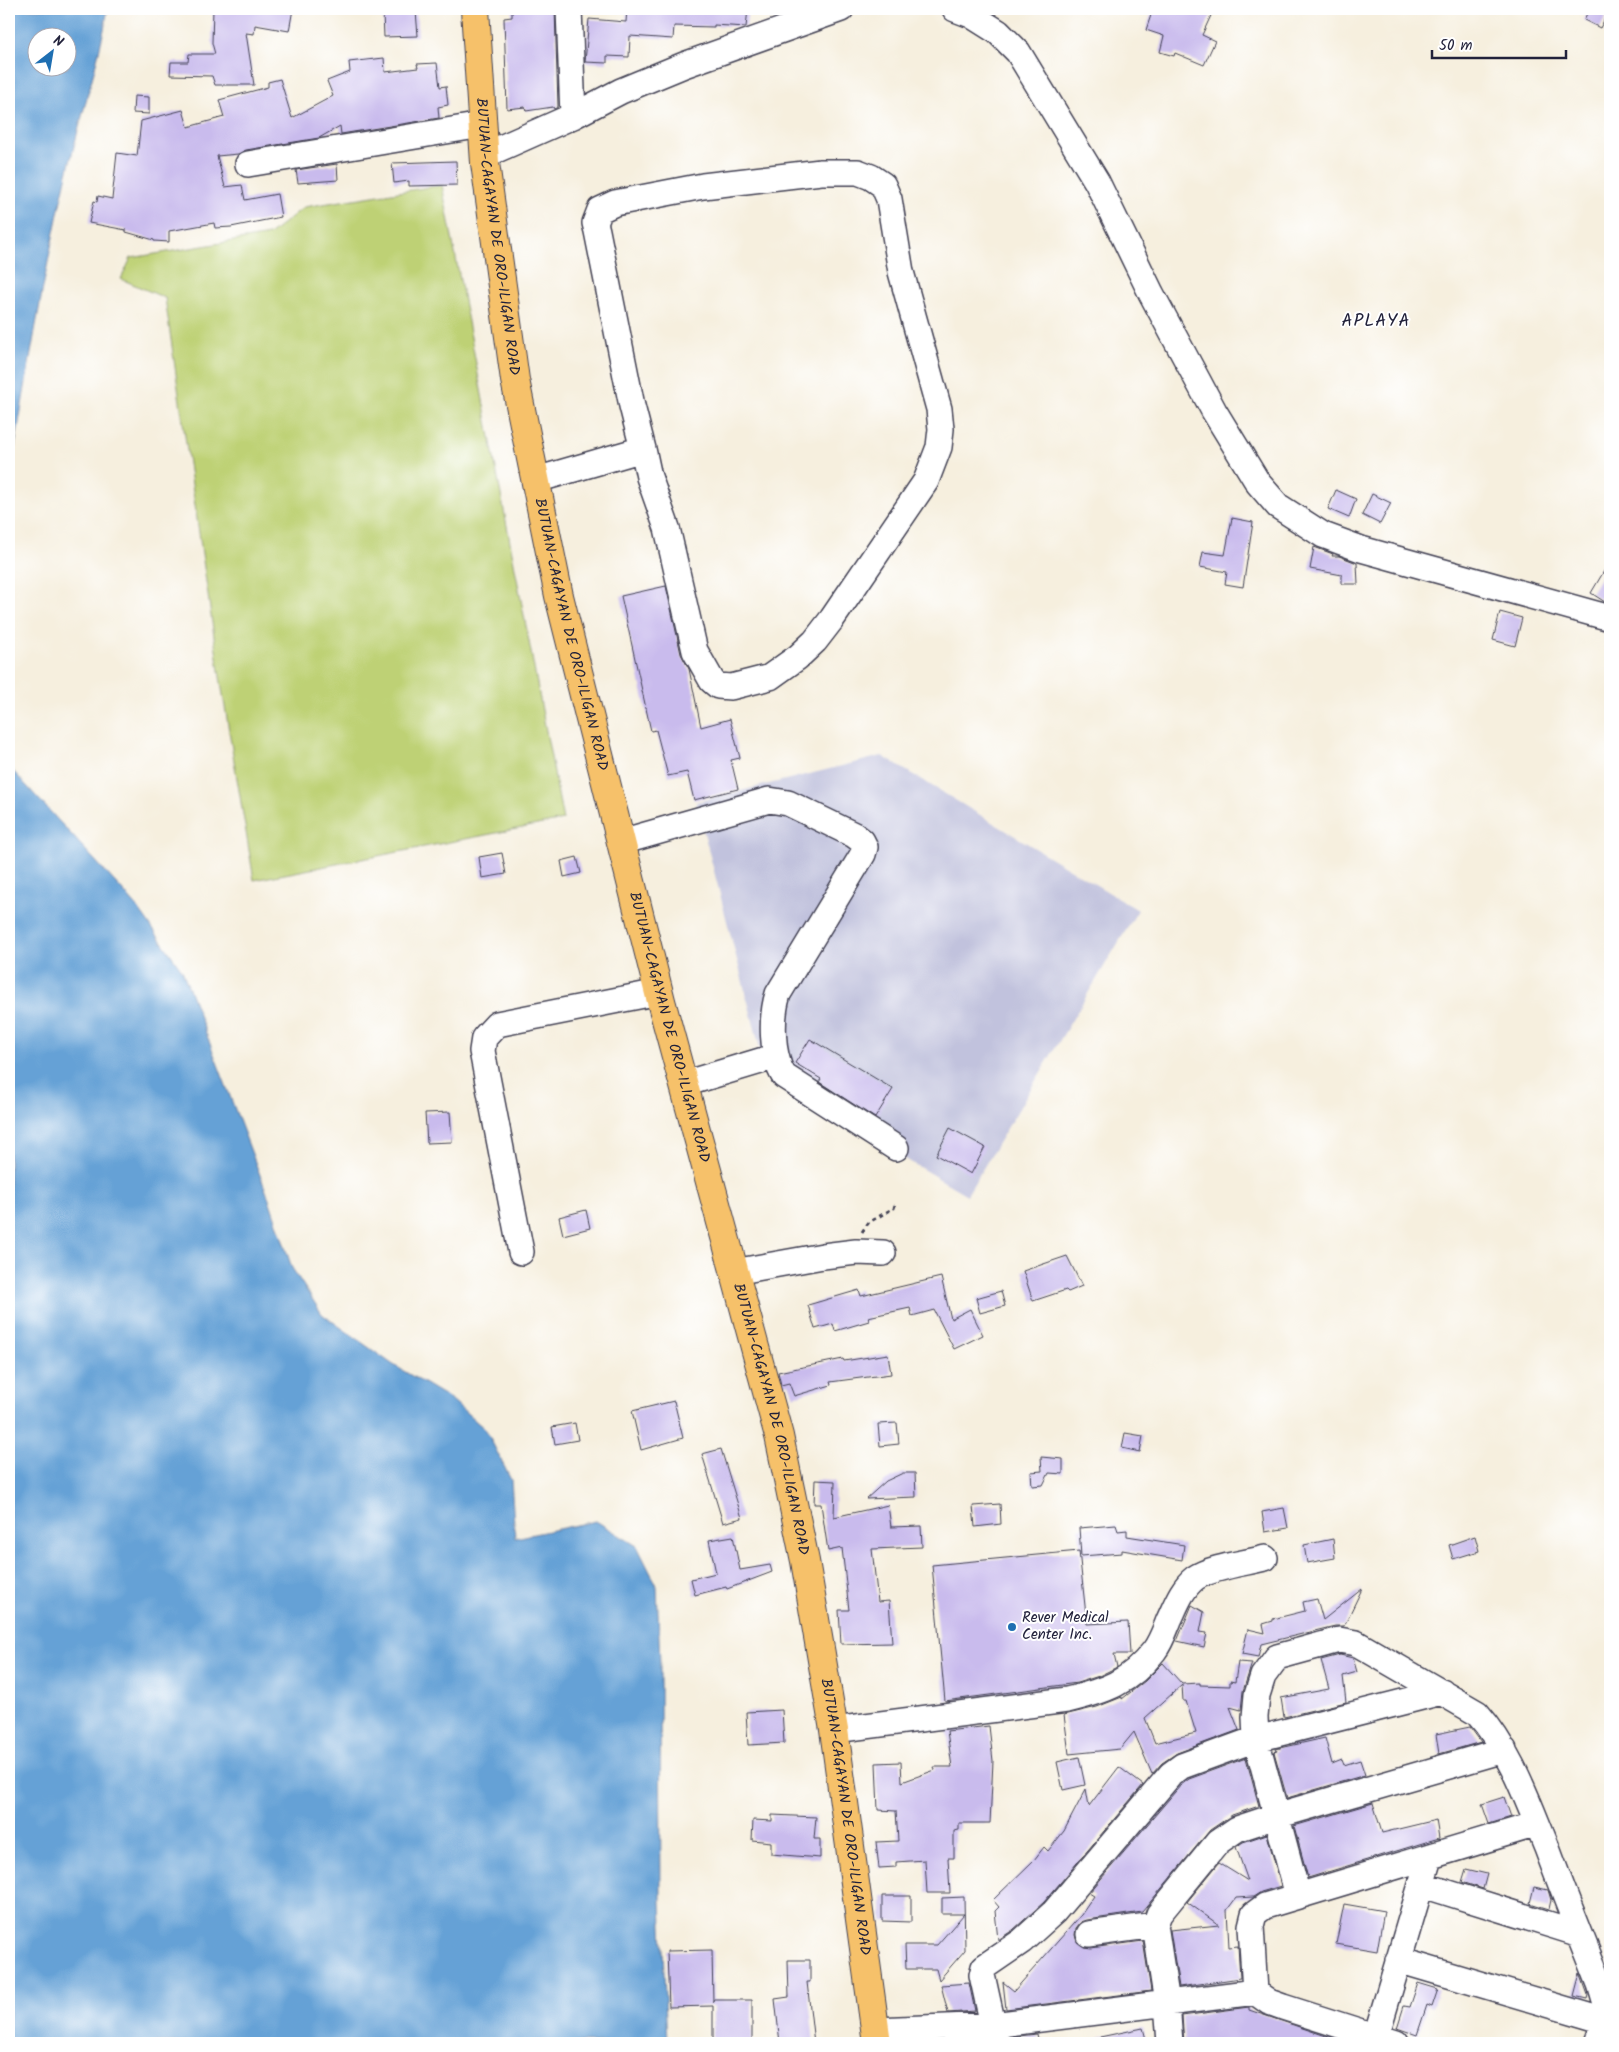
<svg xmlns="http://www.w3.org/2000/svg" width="1619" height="2052" font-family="Kalam,sans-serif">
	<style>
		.industrial { fill: #c1c2dd }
		.green { fill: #bed175; stroke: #707a58 }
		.water { fill: #65a1d6; stroke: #446288; fill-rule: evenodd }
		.building { fill: #c9bbed; fill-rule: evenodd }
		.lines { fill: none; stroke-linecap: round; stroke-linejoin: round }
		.minor-casing { stroke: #424153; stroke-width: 28 }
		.highway-casing { stroke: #424153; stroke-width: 30 }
		.path { stroke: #424153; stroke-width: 3; stroke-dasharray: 4 4; stroke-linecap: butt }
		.minor { stroke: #fff; stroke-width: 25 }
		.highway { stroke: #f6c16b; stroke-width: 28 }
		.poi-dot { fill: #1f6fb2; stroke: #fff; stroke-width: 2 }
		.labels { text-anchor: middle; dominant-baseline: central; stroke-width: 4; stroke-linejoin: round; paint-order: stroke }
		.street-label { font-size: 15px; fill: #22223b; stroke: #fff }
		.poi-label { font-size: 15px; fill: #22223b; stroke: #fff; text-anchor: start }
		.quarter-label { font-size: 18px; letter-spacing: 1px; fill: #22223b; stroke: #fff }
	</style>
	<rect width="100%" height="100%" fill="#fff"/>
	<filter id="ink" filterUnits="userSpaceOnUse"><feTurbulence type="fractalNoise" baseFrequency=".02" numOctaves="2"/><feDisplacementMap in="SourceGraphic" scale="10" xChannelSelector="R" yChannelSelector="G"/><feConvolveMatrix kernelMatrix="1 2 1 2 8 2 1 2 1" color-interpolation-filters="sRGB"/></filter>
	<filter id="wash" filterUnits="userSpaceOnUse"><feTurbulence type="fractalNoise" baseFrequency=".0096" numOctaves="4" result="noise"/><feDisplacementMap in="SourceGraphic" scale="20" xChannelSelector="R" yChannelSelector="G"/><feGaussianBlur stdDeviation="1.12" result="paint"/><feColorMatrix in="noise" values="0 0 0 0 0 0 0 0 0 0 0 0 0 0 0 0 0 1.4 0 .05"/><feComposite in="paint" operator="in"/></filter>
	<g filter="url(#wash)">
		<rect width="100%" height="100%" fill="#f6efde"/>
		<path class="industrial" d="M 882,756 L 1138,910 L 967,1195 L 768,1079 L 696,802 Z"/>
		<path class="green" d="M 442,185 L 563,820 L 254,880 L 219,671 L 165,298 L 121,279 L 131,258 L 269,235 L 304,207 Z"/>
		<path class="water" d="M 9,9 L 108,9 C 98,65 80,119 67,174 C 43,275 27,378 9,480 ZM 38,38 L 68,38 L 68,68 L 38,68 Z
			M 9,764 L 13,771 L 135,904 L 182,970 L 268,1196 L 292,1268 L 322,1314 L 392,1364 L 452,1400 L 486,1430 L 511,1480 L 515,1538 L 596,1521 L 637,1546 L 657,1586 L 660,1663 L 661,1902 L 667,2043 L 9,2043 Z"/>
		<g id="blocks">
			<path class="building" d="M 213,9 L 293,9 L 289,31 L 255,25 L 254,34 L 246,33 L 254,85 L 215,85 L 212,76 L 170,75 L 171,62 L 188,62 L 189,54 L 215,54 L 212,43 Z
				M 512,9 L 555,9 L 558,107 L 554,109 L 553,107 L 526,111 L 525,107 L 507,109 L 504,18 L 512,17 Z
				M 627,9 L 748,9 L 746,27 L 714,25 L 714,27 L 674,26 L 673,39 L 630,36 L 629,57 L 607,56 L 607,63 L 585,62 L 589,19 L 626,22 Z
				M 1153,9 L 1214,9 L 1202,35 L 1215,41 L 1204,65 L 1175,53 L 1174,56 L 1160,52 L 1164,36 L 1146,30 Z
				M 1589,9 L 1610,9 L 1600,28 L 1584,20 Z
				M 416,11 L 418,36 L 384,37 L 383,13 Z
				M 384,58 L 385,72 L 418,68 L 417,64 L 437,63 L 440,87 L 446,86 L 448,105 L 438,107 L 439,118 L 341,134 L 340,126 L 319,138 L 246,150 L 238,154 L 217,156 L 225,187 L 242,185 L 245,200 L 277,194 L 281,217 L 231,227 L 215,228 L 214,223 L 169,231 L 169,242 L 154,241 L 154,240 L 126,232 L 126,230 L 89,223 L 94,201 L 97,202 L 98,196 L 112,199 L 117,153 L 137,156 L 141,121 L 183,110 L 188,127 L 224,117 L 219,100 L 268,87 L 268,82 L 280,79 L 292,118 L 333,96 L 327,81 L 350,72 L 349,62 Z
				M 134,96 L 149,97 L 149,114 L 133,113 Z
				M 456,161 L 457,185 L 409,186 L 409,181 L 394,183 L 392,163 Z
				M 337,164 L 338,180 L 298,183 L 296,170 Z
				M 1336,490 L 1356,499 L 1349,518 L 1328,509 Z
				M 1372,494 L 1391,503 L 1380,524 L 1362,515 Z
				M 1232,518 L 1253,522 L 1243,587 L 1225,584 L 1227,572 L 1200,567 L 1203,552 L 1225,555 Z
				M 1314,547 L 1333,554 L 1332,556 L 1339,556 L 1357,563 L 1358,584 L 1342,584 L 1342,575 L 1310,569 Z
				M 1610,561 L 1610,594 L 1605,602 L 1591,593 Z
				M 666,586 L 681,654 L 689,669 L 701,727 L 730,719 L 740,758 L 731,760 L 738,789 L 694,800 L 687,772 L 668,776 L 656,730 L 651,731 L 621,596 Z
				M 1500,612 L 1522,618 L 1515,646 L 1493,640 Z
				M 502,853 L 506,874 L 482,878 L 479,857 Z
				M 577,857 L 581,873 L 564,877 L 561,861 Z
				M 810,1039 L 893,1089 L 875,1118 L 819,1082 L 821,1079 L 795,1063 Z
				M 450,1112 L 452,1142 L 427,1143 L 425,1113 Z
				M 950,1128 L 985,1147 L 971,1174 L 936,1155 Z
				M 586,1210 L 590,1228 L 563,1235 L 559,1217 Z
				M 1067,1256 L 1082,1286 L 1068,1292 L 1066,1290 L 1033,1301 L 1023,1271 Z
				M 941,1277 L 951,1319 L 970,1309 L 983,1335 L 954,1349 L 934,1310 L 912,1316 L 910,1308 L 868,1317 L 869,1321 L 835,1331 L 833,1324 L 815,1329 L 808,1305 L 859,1290 L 861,1296 Z
				M 1001,1291 L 1005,1306 L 980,1313 L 976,1298 Z
				M 888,1354 L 891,1374 L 830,1382 L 831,1385 L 794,1396 L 789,1383 L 781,1385 L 778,1372 L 843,1359 L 844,1361 Z
				M 674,1401 L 683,1438 L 641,1450 L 632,1411 Z
				M 575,1423 L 578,1440 L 555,1444 L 552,1427 Z
				M 897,1423 L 899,1444 L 880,1446 L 878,1424 Z
				M 1125,1433 L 1143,1436 L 1140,1452 L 1122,1448 Z
				M 721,1449 L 742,1518 L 723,1523 L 702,1454 Z
				M 1041,1457 L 1063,1459 L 1063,1474 L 1049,1473 L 1043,1485 L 1032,1486 L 1031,1472 L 1042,1471 Z
				M 903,1473 L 915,1473 L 916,1497 L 866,1499 L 886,1481 Z
				M 815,1480 L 835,1481 L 834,1517 L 888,1505 L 891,1527 L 921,1526 L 922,1547 L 872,1549 L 878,1602 L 889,1601 L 892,1643 L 841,1644 L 839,1610 L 849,1610 L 842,1548 L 828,1551 L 821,1504 L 814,1504 Z
				M 1000,1504 L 1001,1524 L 975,1527 L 973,1506 Z
				M 1284,1508 L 1288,1528 L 1265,1532 L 1262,1512 Z
				M 1116,1525 L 1118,1531 L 1127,1530 L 1127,1536 L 1184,1545 L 1182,1560 L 1122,1550 L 1122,1553 L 1081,1556 L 1079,1528 Z
				M 733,1536 L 740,1570 L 770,1565 L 772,1572 L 727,1589 L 726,1587 L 695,1595 L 691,1579 L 716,1573 L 709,1540 Z
				M 1475,1536 L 1479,1551 L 1453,1559 L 1449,1545 Z
				M 1333,1539 L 1335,1558 L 1307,1563 L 1304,1545 Z
				M 1079,1551 L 1087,1624 L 1128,1622 L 1130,1654 L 1114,1654 L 1117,1667 L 1099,1676 L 1077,1683 L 945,1701 L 932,1565 Z
				M 1362,1589 L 1344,1626 L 1335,1626 L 1261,1644 L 1258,1657 L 1242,1654 L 1248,1629 L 1265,1633 L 1263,1624 L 1273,1621 L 1273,1619 L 1305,1611 L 1303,1602 L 1317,1599 L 1323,1620 Z
				M 1192,1605 L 1204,1612 L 1200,1632 L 1207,1633 L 1204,1647 L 1177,1641 Z
				M 1340,1655 L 1353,1658 L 1357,1672 L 1343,1676 L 1346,1702 L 1284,1717 L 1281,1698 L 1329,1689 L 1321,1660 Z
				M 1238,1662 L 1252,1663 L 1243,1691 L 1241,1710 L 1230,1707 L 1239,1730 L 1177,1753 L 1162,1763 L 1152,1774 L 1134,1732 L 1120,1749 L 1069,1754 L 1064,1715 L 1097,1707 L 1122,1697 L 1122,1699 L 1145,1681 L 1163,1663 L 1182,1684 L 1200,1683 L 1200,1685 L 1230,1686 L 1230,1681 L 1235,1682 ZM 1182,1685 L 1183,1701 L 1186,1701 L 1196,1733 L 1155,1743 L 1145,1718 Z
				M 782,1710 L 784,1743 L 748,1745 L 746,1712 Z
				M 989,1726 L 993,1761 L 990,1823 L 959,1823 L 959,1830 L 954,1831 L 954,1858 L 948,1858 L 950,1893 L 927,1893 L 925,1860 L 896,1862 L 896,1867 L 879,1868 L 876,1842 L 898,1841 L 896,1811 L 878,1810 L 876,1763 L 901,1762 L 902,1782 L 935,1770 L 934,1767 L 952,1767 L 947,1731 Z
				M 1470,1727 L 1481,1742 L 1439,1754 L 1436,1734 Z
				M 1325,1738 L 1332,1764 L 1342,1760 L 1344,1765 L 1360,1760 L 1365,1775 L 1287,1798 L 1274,1752 L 1277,1751 L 1276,1749 Z
				M 1079,1757 L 1085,1785 L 1063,1790 L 1057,1762 Z
				M 1246,1758 L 1259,1806 L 1232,1815 L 1210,1830 L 1142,1912 L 1087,1920 L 1081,1922 L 1076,1928 L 1075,1935 L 1077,1942 L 1084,1947 L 1091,1948 L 1143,1941 L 1151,1991 L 1006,2009 L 1003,1982 L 1014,1991 L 1081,1915 L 1094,1896 L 1089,1893 L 1181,1785 L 1189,1779 Z
				M 1119,1767 L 1143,1785 L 1044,1902 L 1013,1930 L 998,1940 L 995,1911 L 999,1907 L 993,1900 L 1034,1860 L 1044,1847 L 1048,1851 L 1064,1831 L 1086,1789 L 1089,1806 Z
				M 1504,1797 L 1511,1817 L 1489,1824 L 1482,1804 Z
				M 1373,1803 L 1382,1833 L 1436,1820 L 1439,1838 L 1308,1878 L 1294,1826 Z
				M 772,1815 L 816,1817 L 814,1839 L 820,1839 L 820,1858 L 771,1854 L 771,1842 L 752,1840 L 753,1820 L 772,1821 Z
				M 1267,1834 L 1281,1886 L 1261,1892 L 1253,1897 L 1236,1898 L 1227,1910 L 1229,1947 L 1238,1946 L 1240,1978 L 1179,1987 L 1170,1930 L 1219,1925 L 1187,1902 L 1219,1863 L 1248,1881 L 1236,1847 L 1243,1842 Z
				M 1466,1869 L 1487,1874 L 1483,1889 L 1462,1882 Z
				M 1534,1887 L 1548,1890 L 1551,1900 L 1549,1909 L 1530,1903 Z
				M 882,1896 L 911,1896 L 911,1922 L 882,1921 Z
				M 964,1897 L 965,1950 L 939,1980 L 936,1969 L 906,1969 L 905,1945 L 937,1945 L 964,1914 L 942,1914 L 942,1898 Z
				M 1344,1904 L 1384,1911 L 1377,1951 L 1336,1944 Z
				M 712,1950 L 713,2003 L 713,2000 L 752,2000 L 752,2043 L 713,2043 L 713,2006 L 669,2007 L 667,1951 Z
				M 788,1960 L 810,1960 L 810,1982 L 807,1982 L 814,2043 L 780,2043 L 775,1999 L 789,1997 Z
				M 1580,1973 L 1588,1995 L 1587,1999 L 1574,1996 Z
				M 969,1983 L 975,2011 L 948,2013 L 941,1985 Z
				M 1418,1983 L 1438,1989 L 1432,2007 L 1427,2005 L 1417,2035 L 1397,2028 L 1404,2006 L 1410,2007 Z
				M 1249,2007 L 1249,2010 L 1338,2040 L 1338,2043 L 1184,2043 L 1182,2016 Z
				M 1143,2028 L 1147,2043 L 1101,2043 L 1100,2037 Z
				M 1037,2034 L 1039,2043 L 1011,2043 L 1010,2037 Z
				M 976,2040 L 976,2043 L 957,2043 L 956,2041 Z"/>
		</g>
	</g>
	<g filter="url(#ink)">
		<use href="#blocks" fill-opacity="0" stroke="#424153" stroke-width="1"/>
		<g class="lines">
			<g class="minor-casing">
				<path id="minor" d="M 569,9 L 573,116
					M 955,9 L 971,15 L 998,32 L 1018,52 L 1097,182 L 1151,293 L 1214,411 L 1258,483 L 1278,506 L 1323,535 L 1361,549 L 1610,618
					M 485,155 L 573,116 L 621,91 L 684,65 L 841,9
					M 248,164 L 482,125
					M 536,480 L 643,449 L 632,406 L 597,231 L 595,223 L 600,210 L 615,203 L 703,186 L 821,172 L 858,172 L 871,177 L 883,185 L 889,199 L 901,272 L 939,409 L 941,429 L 939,447 L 926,481 L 832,619 L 815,641 L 798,657 L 770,677 L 731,687 L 718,686 L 712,681 L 695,651 L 667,528 L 649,477 L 643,449
					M 621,842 L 769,800 L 788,803 L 854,835 L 862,841 L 865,847 L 863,854 L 778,994 C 771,1016 771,1056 784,1076 L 896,1148
					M 684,1084 L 767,1059 L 777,1058
					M 521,1252 L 482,1051 L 484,1038 L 497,1024 L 659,992
					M 734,1272 L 823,1256 L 856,1252 L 883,1253
					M 834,1730 L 1067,1700 C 1105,1691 1129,1683 1154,1651 C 1161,1642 1165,1630 1169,1620 C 1176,1605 1182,1588 1195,1578 C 1211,1567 1246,1563 1265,1558
					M 1423,1885 L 1580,1934
					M 1298,1896 L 1256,1739 L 1255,1717 L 1257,1695 L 1263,1676 L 1277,1657 L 1339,1640 L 1356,1643 L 1477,1713 C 1511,1751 1528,1802 1547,1848 C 1564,1894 1582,1939 1600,1984 L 1607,2008 L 1604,2027 L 1598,2043
					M 1089,1934 L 1155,1925
					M 1398,1960 L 1605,2021
					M 1255,1992 L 1269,2002 L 1283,2007 L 1396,2043
					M 876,2030 L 993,2025 L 1255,1992 L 1251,1926 L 1254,1914 L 1265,1906 L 1537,1824
					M 997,2043 L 982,1975 L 984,1967 L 1022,1941 L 1054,1912 L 1171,1774 L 1182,1766 L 1253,1740 L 1442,1692
					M 1170,2043 L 1167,2003 L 1155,1925 L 1159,1914 L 1218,1842 L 1237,1829 L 1276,1816 L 1504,1750
					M 1374,2043 L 1429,1858"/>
			</g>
			<g class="highway-casing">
				<g id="highway">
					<path id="s1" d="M 475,9 L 485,163 L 515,380 L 559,596 L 661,1001 L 779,1436 L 805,1561 L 834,1730 L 877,2043"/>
				</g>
			</g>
			<path class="path" d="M 862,1232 L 869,1222 L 894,1208 L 896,1202"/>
			<use href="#minor" class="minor"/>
			<use href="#highway" class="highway"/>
		</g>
	</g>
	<circle class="poi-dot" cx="1012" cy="1627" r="5"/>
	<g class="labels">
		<g class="street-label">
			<text stroke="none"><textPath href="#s1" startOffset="229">BUTUAN-CAGAYAN DE ORO-ILIGAN ROAD</textPath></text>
			<text stroke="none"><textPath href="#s1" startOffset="634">BUTUAN-CAGAYAN DE ORO-ILIGAN ROAD</textPath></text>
			<text stroke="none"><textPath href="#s1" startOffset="1039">BUTUAN-CAGAYAN DE ORO-ILIGAN ROAD</textPath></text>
			<text stroke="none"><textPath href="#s1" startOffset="1444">BUTUAN-CAGAYAN DE ORO-ILIGAN ROAD</textPath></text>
			<text stroke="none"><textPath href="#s1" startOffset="1849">BUTUAN-CAGAYAN DE ORO-ILIGAN ROAD</textPath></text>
		</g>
		<g class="poi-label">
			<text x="1022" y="1618">Rever Medical<tspan x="1022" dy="17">Center Inc.</tspan></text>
		</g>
		<g class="quarter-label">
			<text x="1376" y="321">APLAYA</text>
		</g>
	</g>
	<rect width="1619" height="2052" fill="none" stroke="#fff" stroke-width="30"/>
	<g transform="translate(52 52) rotate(31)"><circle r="24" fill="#ffffff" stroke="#a7a7b1"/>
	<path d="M0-4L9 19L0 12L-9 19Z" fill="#1f6fb2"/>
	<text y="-8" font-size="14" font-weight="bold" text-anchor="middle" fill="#22223b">N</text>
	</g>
	<path d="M1432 50v8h134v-8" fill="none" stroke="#22223b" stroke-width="2.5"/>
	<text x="1439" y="50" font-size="15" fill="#22223b" stroke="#ffffff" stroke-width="4" paint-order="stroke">50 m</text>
</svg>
